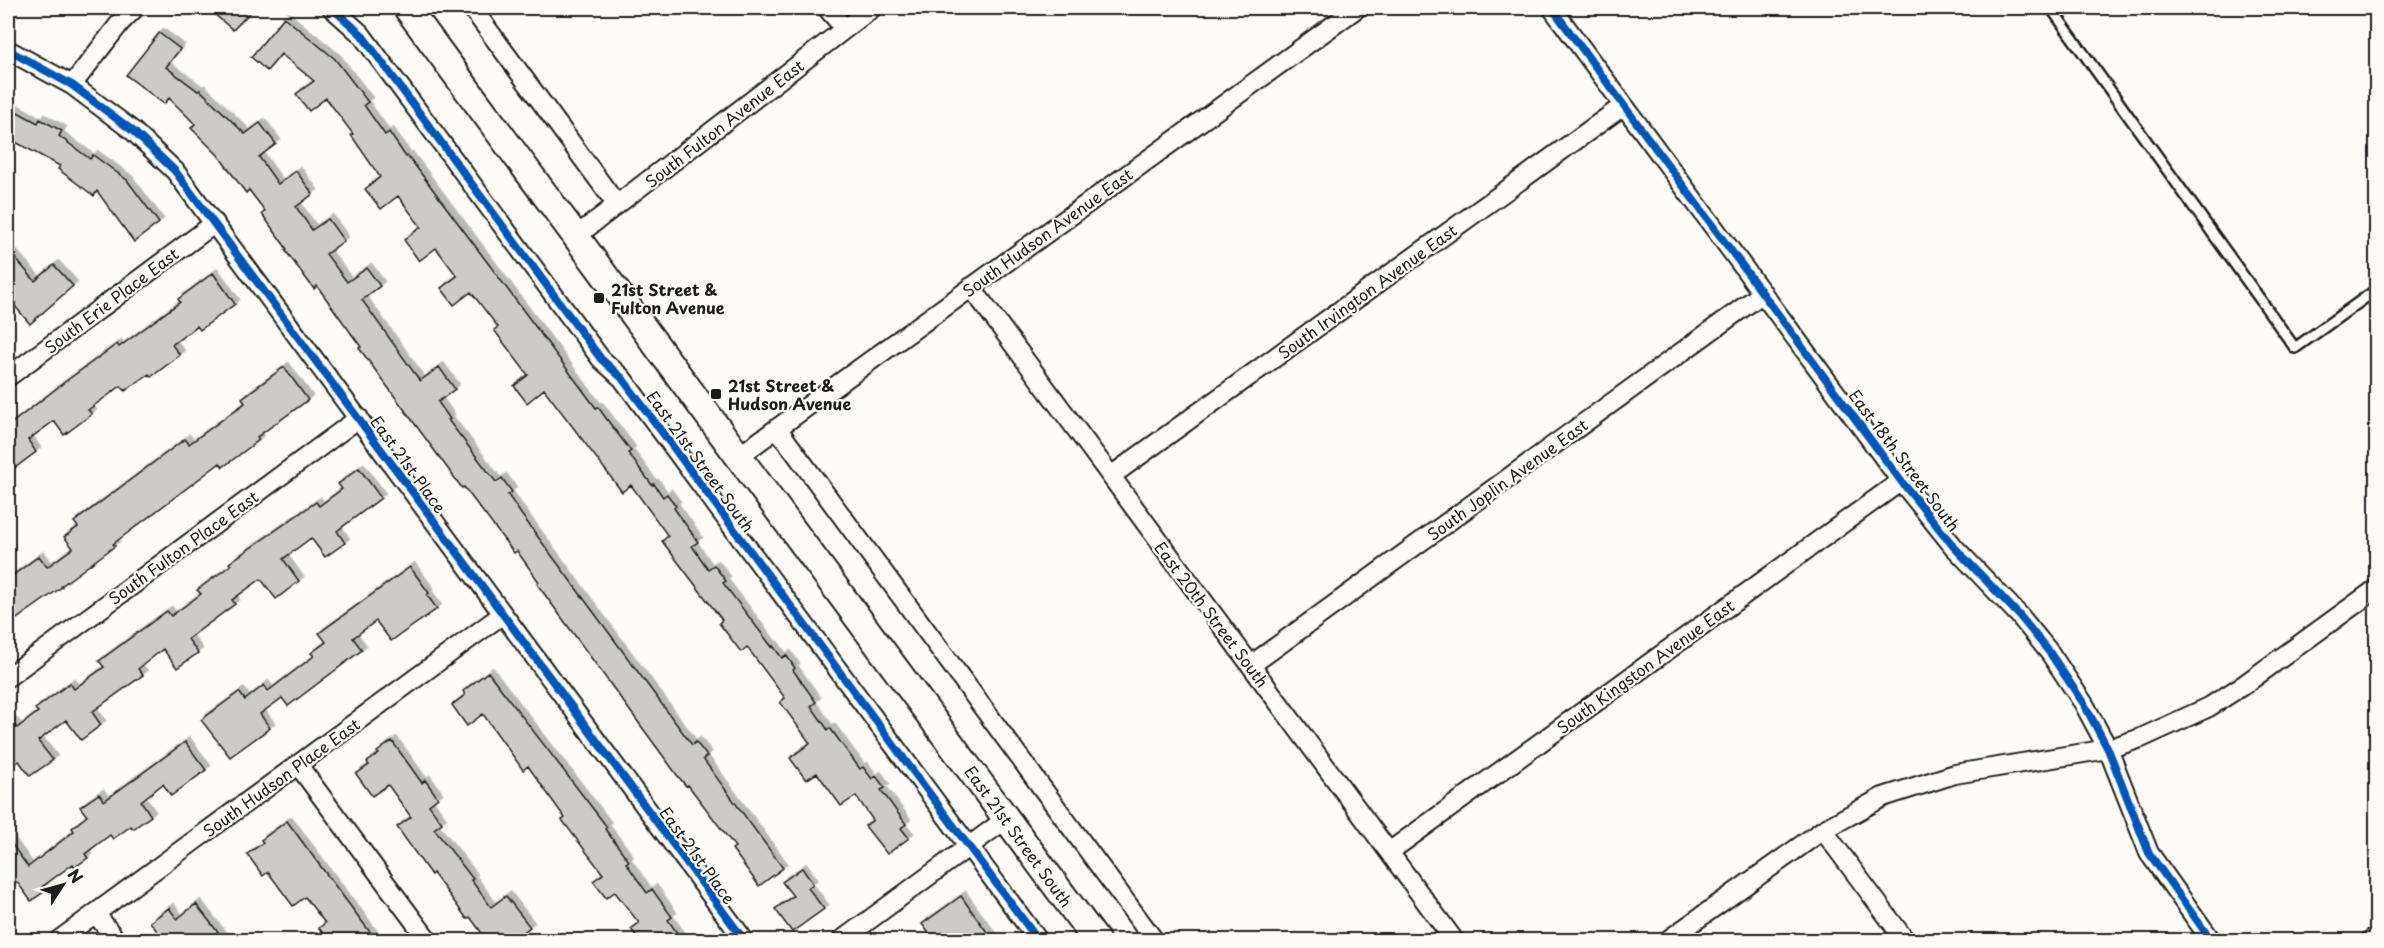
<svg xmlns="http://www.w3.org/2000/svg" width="2384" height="948" font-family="'Playpen Sans',sans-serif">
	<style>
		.building { fill: #cccbc8; stroke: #1c1c1c; stroke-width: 1.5; filter: url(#shadow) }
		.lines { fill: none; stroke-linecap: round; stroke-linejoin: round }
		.service-casing { stroke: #1c1c1c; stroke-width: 14 }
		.minor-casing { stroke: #1c1c1c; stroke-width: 22 }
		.secondary-casing { stroke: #1c1c1c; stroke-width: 30 }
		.service { stroke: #fdfcf7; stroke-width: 9 }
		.minor { stroke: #fdfcf7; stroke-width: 18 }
		.secondary { stroke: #fdfcf7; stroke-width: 26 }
		.cycleway-casing { stroke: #fdfcf7; stroke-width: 11 }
		.cycleway { stroke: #0057b8; stroke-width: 8 }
		.poi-dot { fill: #1c1c1c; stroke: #fdfcf7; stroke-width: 2 }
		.labels { text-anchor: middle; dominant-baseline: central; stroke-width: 4.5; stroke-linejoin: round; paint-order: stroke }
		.street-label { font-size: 16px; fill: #1c1c1c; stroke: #fdfcf7 }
		.poi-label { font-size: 16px; font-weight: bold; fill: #1c1c1c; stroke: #fdfcf7; text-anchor: start }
	</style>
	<defs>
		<filter id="shadow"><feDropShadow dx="4.5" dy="-4.5" stdDeviation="0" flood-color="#0004"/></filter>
	</defs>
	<rect width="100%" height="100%" fill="#fdfcf7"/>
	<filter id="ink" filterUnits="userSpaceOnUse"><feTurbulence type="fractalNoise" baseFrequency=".0167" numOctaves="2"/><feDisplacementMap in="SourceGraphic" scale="12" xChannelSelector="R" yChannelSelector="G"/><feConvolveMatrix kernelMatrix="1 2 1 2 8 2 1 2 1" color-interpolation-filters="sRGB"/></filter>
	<g filter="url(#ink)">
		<path class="building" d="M 207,8 L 254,8 L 233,30 Z
			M 284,17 L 335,59 L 368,102 L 364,105 L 385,135 L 389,132 L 406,157 L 408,156 L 596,408 L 598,407 L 611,425 L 631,451 L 628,453 L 652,485 L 654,484 L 663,497 L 667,494 L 676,506 L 674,508 L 698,542 L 692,546 L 708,569 L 714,565 L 726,581 L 723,583 L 772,647 L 773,646 L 782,658 L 786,655 L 795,668 L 793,670 L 816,702 L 811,706 L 828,730 L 830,728 L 860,769 L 863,767 L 872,779 L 876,776 L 885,788 L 881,790 L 906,824 L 901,828 L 909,838 L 887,854 L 865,826 L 873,820 L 856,796 L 841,806 L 817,773 L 806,780 L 790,758 L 810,743 L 780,702 L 785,698 L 747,647 L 741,652 L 719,623 L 722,620 L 662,541 L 668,536 L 631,485 L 622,492 L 544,389 L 527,403 L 514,386 L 528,375 L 494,330 L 498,327 L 471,292 L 454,305 L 441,288 L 457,276 L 436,248 L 419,261 L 404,240 L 421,227 L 398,196 L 381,209 L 365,189 L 380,177 L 351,135 L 353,134 L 326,98 L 309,111 L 296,94 L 314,81 L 281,54 L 267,71 L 251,57 Z
			M 159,33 L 180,49 L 166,67 L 198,91 L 200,90 L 245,134 L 260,123 L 276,144 L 259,157 L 278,184 L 296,171 L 313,194 L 296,207 L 312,230 L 328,219 L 344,241 L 326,254 L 347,282 L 367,268 L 380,286 L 362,300 L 420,381 L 439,367 L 455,389 L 438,402 L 450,419 L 448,420 L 496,482 L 502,478 L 512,492 L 508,495 L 521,514 L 692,745 L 696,742 L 707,756 L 703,759 L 783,868 L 759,886 L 732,849 L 735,847 L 688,785 L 686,786 L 677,775 L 537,584 L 539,582 L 517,551 L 514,553 L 464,487 L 462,488 L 359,348 L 361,347 L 317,286 L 314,289 L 285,250 L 287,249 L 262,214 L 265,211 L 249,190 L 246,193 L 218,155 L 191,128 L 195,124 L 169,98 L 164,104 L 126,75 Z
			M 8,107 L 38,123 L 40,119 L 62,131 L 59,136 L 90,159 L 93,155 L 127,180 L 159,223 L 134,242 L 97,191 L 94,196 L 58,169 L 60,166 L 8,138 Z
			M 8,250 L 35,281 L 54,265 L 73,286 L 30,324 L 8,298 Z
			M 213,273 L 235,304 L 200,330 L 197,326 L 172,345 L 180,355 L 151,377 L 149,374 L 125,391 L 121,386 L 88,410 L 92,414 L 64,435 L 54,421 L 28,440 L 36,452 L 8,473 L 8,426 L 66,381 L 117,344 L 119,347 L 180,302 L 178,299 Z
			M 284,367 L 308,400 L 257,437 L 259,440 L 223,467 L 220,463 L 113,544 L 115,546 L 61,586 L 62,587 L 8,625 L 8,579 L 39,556 L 47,567 L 73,548 L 64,537 L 78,527 L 74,522 L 185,439 L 189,444 L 245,403 L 242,398 Z
			M 359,468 L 381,498 L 337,531 L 345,543 L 325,557 L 311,538 L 283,559 L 299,581 L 276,599 L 261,579 L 232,600 L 235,604 L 188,639 L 198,653 L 177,668 L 163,649 L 138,669 L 143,675 L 92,712 L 101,725 L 81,740 L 66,720 L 38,741 L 53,760 L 30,776 L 19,761 L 8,769 L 8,718 L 17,728 L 38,712 L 35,709 L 70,683 L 74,689 L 104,667 L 99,661 L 167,611 L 171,616 L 201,594 L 197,590 L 231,565 L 229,563 L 316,502 L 319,506 L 342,489 L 338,484 Z
			M 410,567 L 429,593 L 427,595 L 437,609 L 391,641 L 376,621 L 353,638 L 362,650 L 288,706 L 282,698 L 260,714 L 270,728 L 230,757 L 201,720 L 239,692 L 245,700 L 264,685 L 268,691 L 314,656 L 311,653 L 326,642 L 319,633 Z
			M 488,672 L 607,827 L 605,829 L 629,861 L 626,863 L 647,893 L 652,889 L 672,917 L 668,920 L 682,940 L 639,940 L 631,929 L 639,923 L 615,892 L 606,898 L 593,881 L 603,874 L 562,820 L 565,818 L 528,766 L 523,770 L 483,714 L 467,726 L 452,705 L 465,695 L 463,691 Z
			M 392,741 L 422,783 L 425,780 L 438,798 L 429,805 L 442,823 L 434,829 L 473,879 L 471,880 L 491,907 L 506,896 L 530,927 L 513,940 L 487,940 L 470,917 L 467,919 L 433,873 L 431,875 L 397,827 L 411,817 L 388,785 L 372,796 L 356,774 L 369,765 L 367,762 L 379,754 L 377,752 Z
			M 185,742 L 206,770 L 171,796 L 163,784 L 141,801 L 151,816 L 133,829 L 131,826 L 113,839 L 110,835 L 85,854 L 88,858 L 75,867 L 73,864 L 42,887 L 45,891 L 31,901 L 17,882 L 8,890 L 8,839 L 28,867 L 74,831 L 72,828 L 87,816 L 80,807 L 99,794 L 104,801 Z
			M 287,821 L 315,859 L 376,940 L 328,940 L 319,928 L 325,923 L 305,897 L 293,906 L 268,872 L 263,876 L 247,854 L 263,843 L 261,840 Z
			M 802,868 L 813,884 L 808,888 L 824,909 L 792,932 L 775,909 L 793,896 L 782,882 Z
			M 961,896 L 973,913 L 993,940 L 934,940 L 922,924 Z
			M 196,904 L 224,940 L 164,940 L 150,922 L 169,908 L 177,919 Z"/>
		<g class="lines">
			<g class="service-casing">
				<path id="service" d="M 2051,8 L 2295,348 L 2376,290"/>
			</g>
			<g class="minor-casing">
				<path id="minor" d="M 332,8 L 361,34 L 601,359 L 622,378 L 1038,940
					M 472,8 L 617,205
					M 827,8 L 845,29
					M 1552,8 L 1901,481 L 1954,547 L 2019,615 L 2050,653 L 2084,704 L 2108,749 L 2149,853 L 2211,940
					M 8,50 L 72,85 L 133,131 L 175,171 L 744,940
					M 72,85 L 120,23 L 135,8
					M 575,237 L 872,8
					M 971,287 L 1454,940
					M 8,377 L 215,223
					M 777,428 L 1154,940
					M 739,456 L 1357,8
					M 1111,476 L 1623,106
					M 1251,665 L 1763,293
					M 8,677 L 359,418
					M 298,765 L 428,940
					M 1823,830 L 1905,940
					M 1389,852 L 1901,481
					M 96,914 L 116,940
					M 59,940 L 503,614
					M 842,940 L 1006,819
					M 1668,940 L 1823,830 L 1883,797 L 1955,774 L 2108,749 L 2141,738 L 2209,707 L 2245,684 L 2376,589
					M 2371,940 L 2376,936"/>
			</g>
			<g class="secondary-casing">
				<path id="secondary" d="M 407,8 L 1096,940"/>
			</g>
			<use href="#service" class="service"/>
			<use href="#minor" class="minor"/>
			<use href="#secondary" class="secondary"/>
			<g class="cycleway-casing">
				<path id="cycleway" d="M 332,8 L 361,34 L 601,359 L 622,378 L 1038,940
					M 1552,8 L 1901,481 L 1954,547 L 2019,615 L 2050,653 L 2084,704 L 2108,749 L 2149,853 L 2211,940
					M 8,50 L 72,85 L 133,131 L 175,171 L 744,940"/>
			</g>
			<use href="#cycleway" class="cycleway"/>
		</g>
	</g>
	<g class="poi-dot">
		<rect x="593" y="292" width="12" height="12" rx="3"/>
		<rect x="710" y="388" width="12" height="12" rx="3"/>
	</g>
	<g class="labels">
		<g class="street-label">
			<text transform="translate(724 123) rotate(-38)">South Fulton Avenue East</text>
			<text transform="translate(1047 232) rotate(-36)">South Hudson Avenue East</text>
			<text transform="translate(1367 291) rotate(-36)">South Irvington Avenue East</text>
			<text transform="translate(111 300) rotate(-37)">South Erie Place East</text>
			<text transform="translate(1905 460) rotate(53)">East 18th Street South</text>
			<text transform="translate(701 461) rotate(54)">East 21st Street South</text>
			<text transform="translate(409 464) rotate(54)">East 21st Place</text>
			<text transform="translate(1507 479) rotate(-36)">South Joplin Avenue East</text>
			<text transform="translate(183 547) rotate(-36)">South Fulton Place East</text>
			<text transform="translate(1212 614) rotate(53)">East 20th Street South</text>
			<text transform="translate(1645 666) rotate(-36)">South Kingston Avenue East</text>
			<text transform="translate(281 777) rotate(-36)">South Hudson Place East</text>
			<text transform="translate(1019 836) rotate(54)">East 21st Street South</text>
			<text transform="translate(698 855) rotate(54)">East 21st Place</text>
		</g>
		<g class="poi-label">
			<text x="611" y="289">21st Street &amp;<tspan x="611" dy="18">Fulton Avenue</tspan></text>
			<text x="728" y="385">21st Street &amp;<tspan x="728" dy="18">Hudson Avenue</tspan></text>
		</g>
	</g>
	<rect width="2384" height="948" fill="none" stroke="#fdfcf7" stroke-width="30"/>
	<rect x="15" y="15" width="2354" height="918" fill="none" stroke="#1c1c1c" stroke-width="2" filter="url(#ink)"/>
	<g transform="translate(63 885) rotate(54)" stroke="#fdfcf7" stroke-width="4.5" paint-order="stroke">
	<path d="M0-4.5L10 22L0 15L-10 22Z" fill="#1c1c1c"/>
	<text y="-9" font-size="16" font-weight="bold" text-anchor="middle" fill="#1c1c1c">N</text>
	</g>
</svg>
